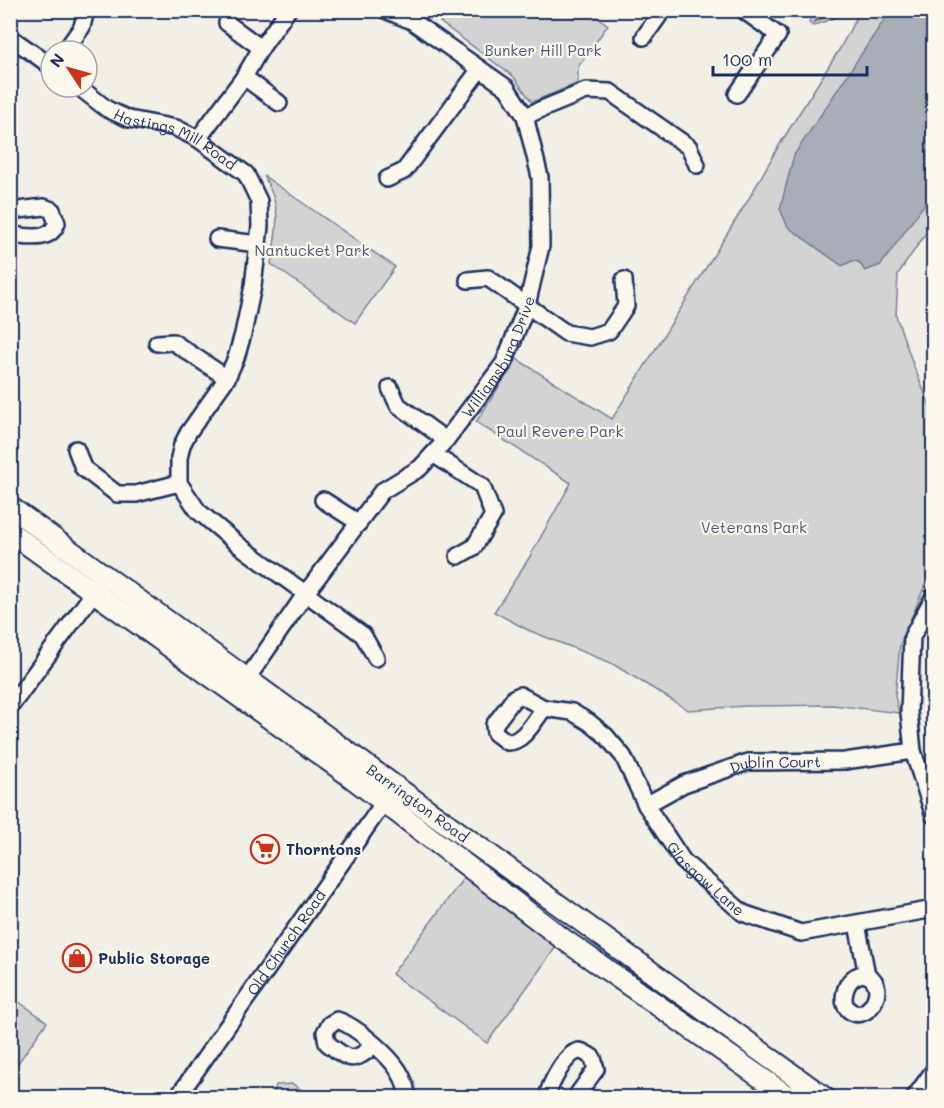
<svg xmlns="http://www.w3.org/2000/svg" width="944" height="1108" font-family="Mali,sans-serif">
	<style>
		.green { fill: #d2d3d2; stroke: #768198; stroke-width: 1.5 }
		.water { fill: #a9adb7; stroke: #707b93; stroke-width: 1.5 }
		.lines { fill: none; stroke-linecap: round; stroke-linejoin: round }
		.stream { stroke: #707b93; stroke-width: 3 }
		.minor-casing { stroke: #1b2f5e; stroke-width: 20 }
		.major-casing { stroke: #1b2f5e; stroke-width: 24 }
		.minor { stroke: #fbf7ec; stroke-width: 15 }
		.major { stroke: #fbf7ec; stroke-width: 20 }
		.labels { text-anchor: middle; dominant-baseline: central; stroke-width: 4.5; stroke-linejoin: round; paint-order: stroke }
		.park-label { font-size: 15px; fill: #49587b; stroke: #fbf7ec }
		.street-label { font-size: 15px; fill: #1b2f5e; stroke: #fbf7ec }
		.poi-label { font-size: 15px; font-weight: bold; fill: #1b2f5e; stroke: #fbf7ec; text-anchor: start }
	</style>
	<rect width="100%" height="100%" fill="#f2efe6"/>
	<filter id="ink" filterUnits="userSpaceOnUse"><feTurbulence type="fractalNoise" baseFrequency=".0167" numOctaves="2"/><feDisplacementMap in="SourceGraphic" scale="12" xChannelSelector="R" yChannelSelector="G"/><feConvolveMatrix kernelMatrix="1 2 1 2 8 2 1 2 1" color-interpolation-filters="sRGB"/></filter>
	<g filter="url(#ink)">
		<path class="green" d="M 589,11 L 608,25 L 578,67 L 578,83 L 532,102 L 514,77 L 440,22 L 448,11 Z
			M 822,11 L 848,11 C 842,16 822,22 813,26 L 809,23 L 811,16 Z
			M 860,11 L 933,11 L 933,223 L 898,274 L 896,316 L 914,367 L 933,413 L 933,566 L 900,645 L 895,696 L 899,713 L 833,705 L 746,706 L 688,710 L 611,663 L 528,630 L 494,612 L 529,558 L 571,483 L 476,422 L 517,359 L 612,419 L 745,205 L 780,144 L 839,50 Z
			M 264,176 L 395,267 L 355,323 L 271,264 C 277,225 283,211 264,176 Z
			M 468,872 L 561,940 L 487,1043 L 392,974 Z
			M 11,996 L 47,1022 L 11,1073 Z
			M 293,1084 L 312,1097 L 273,1097 L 276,1085 Z"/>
		<path class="water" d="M 890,11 L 933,11 L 933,192 L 881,265 L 865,271 L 859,262 L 852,261 L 842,266 L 788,227 L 780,209 L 794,155 Z"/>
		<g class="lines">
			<path class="stream" d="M 814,22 L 837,10"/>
			<g class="minor-casing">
				<g id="minor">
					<path d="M 227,23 L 261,48"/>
					<path d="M 10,37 L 51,66"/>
					<path d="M 644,37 L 663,10"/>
					<path d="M 65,51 L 82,27 L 86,10"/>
					<path d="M 244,77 L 279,103"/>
					<path id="s1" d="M 79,87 L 107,109 L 129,119 L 176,128 L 198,139 L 246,174 L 259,201 L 260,226 L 253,286 L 243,334 L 236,358 L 227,378 L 188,433 L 182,445 L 179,458 L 179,483 L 198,511 L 240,546 L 363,635 L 376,658"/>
					<path d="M 737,94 L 778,35 L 743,10"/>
					<path d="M 525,116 L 586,91 L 610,92 L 689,147 L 697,165"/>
					<path d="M 198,139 L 244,77 L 261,48 L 288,10"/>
					<path d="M 387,179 L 404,171 L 480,69"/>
					<path d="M 10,211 L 44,207 L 52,210 L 57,223 C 49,243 28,236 10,235"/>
					<path d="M 217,239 L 258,244"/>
					<path d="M 468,280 L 488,278 L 566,333 L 590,337 L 609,331 L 626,306 L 624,280"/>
					<path d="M 157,343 L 173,342 L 227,378"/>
					<path d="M 390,388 L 398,405 L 446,440"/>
					<path d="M 76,449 L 83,468 L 117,494 L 136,494 L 179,483"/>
					<path d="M 433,454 L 482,486 L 493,515 L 474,547 L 458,556"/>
					<path d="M 323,500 L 359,523"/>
					<path d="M 934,596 L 912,637 L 909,712 L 913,751 L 934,816"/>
					<path id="s2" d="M 242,686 L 306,593 L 382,491 L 420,468 L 446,440 L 504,363 L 527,305 L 541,246 L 540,177 L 525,116 L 507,88 L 412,21 L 385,10"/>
					<path d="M 520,695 L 544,708 C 535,720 523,743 507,742 L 495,733 L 494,725 L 515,697 Z"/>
					<path d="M 10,707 L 100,584"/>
					<path id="s3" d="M 544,708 L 572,712 L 589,722 L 606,736 L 623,756 L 646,805 L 683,861 L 743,913 L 801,933 L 934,909"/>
					<path id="s4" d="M 646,805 L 684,784 L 748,762 L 845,761 L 913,751"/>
					<path d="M 857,924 L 867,975"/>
					<path d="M 864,974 C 891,982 870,1024 850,1011 C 846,1008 844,1003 844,998 C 845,986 851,975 864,974 Z"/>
					<path d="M 374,1045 C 352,1065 348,1059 327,1043 L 325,1032 L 330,1024 L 337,1020 C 356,1026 392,1057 401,1075 C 405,1081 406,1090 408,1098"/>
					<path id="s5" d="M 177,1098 L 389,795"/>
					<path d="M 547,1098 C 549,1086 566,1051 580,1051 C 585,1052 589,1055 593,1058 L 596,1069 L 575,1098"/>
					<path d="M 914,1098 L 934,1070"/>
				</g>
			</g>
			<g class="major-casing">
				<g id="major">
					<path id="s6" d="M 10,507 L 825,1098"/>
					<path d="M 10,532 L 347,774 L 563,939 L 790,1098"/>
				</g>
			</g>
			<use href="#minor" class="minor"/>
			<use href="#major" class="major"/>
		</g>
	</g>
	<defs>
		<g id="supermarket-ring" transform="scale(1.5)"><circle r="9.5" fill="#fbf7ec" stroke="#c8321e" stroke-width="1.5"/><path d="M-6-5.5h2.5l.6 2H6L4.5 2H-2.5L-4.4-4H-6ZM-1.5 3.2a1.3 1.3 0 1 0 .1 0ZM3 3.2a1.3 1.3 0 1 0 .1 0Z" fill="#c8321e"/></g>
		<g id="shop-ring" transform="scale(1.5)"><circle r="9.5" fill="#fbf7ec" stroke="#c8321e" stroke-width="1.5"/><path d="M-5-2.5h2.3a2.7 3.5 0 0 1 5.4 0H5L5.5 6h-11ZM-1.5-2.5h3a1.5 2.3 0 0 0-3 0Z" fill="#c8321e"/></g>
	</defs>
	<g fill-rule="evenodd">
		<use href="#supermarket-ring" x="265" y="849"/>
		<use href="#shop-ring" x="77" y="958"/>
	</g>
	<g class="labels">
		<g class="park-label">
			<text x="543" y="50">Bunker Hill Park</text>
			<text x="312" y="250">Nantucket Park</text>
			<text x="560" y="431">Paul Revere Park</text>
			<text x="754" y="527">Veterans Park</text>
		</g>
		<g class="street-label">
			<text stroke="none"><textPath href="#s1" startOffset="111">Hastings Mill Road</textPath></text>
			<text stroke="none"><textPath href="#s2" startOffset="422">Williamsburg Drive</textPath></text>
			<text stroke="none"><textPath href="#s4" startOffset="138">Dublin Court</textPath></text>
			<text stroke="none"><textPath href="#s6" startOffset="504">Barrington Road</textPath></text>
			<text stroke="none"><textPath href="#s3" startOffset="246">Glasgow Lane</textPath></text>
			<text stroke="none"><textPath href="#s5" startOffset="190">Old Church Road</textPath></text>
		</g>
		<g class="poi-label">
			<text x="286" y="849">Thorntons</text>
			<text x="98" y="958">Public Storage</text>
		</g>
	</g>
	<rect width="944" height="1108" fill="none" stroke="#fbf7ec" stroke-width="36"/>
	<rect x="18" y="18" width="908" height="1072" fill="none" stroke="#1b2f5e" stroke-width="2" filter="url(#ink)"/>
	<g transform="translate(69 69) rotate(306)"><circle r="28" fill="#fbf7ec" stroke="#a1a7b3" stroke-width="1.5"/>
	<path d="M0-4.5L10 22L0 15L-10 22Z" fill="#c8321e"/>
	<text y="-9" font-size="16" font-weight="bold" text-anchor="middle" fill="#1b2f5e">N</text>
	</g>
	<path d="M713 66v9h154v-9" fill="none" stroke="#1b2f5e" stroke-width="3"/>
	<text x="722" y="66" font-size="18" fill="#1b2f5e" stroke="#fbf7ec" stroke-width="4.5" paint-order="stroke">100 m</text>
</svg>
